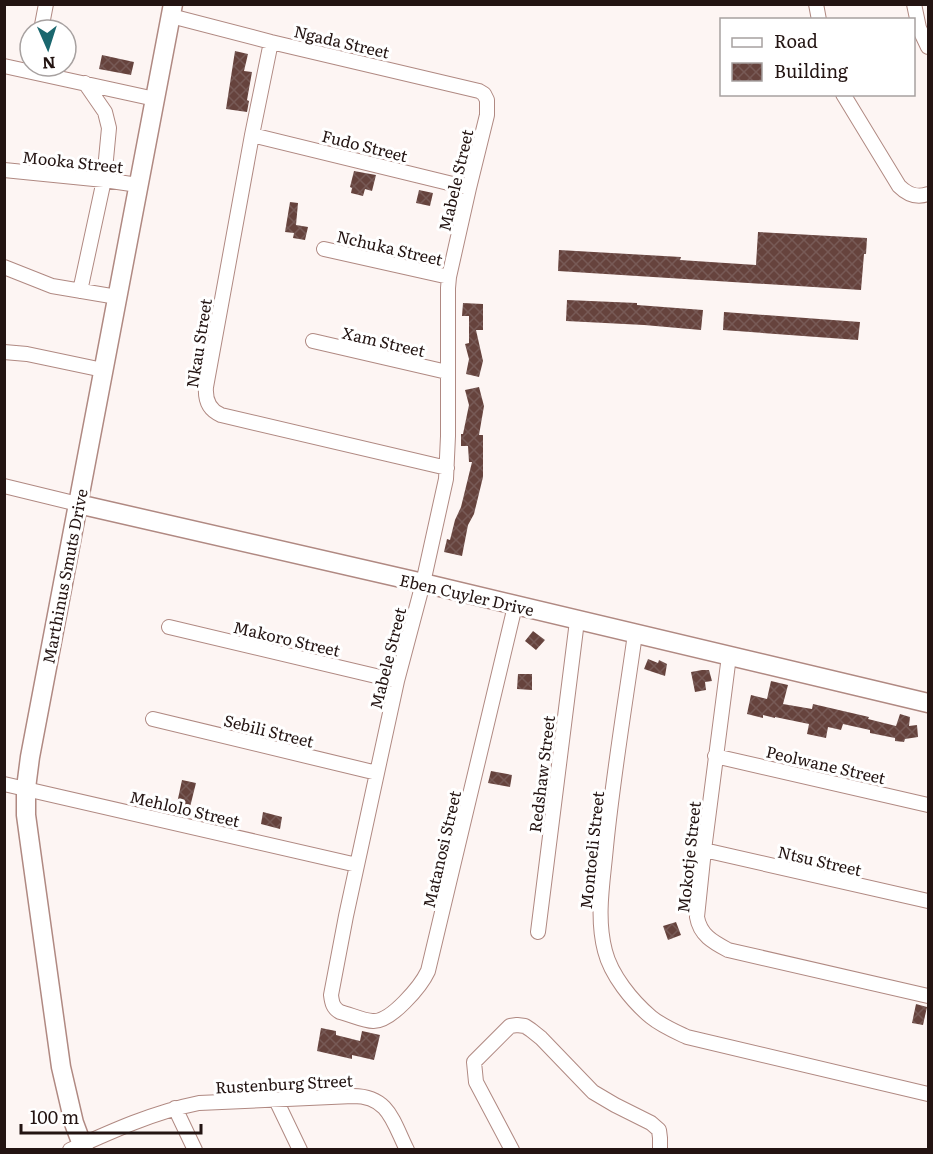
<svg xmlns="http://www.w3.org/2000/svg" width="933" height="1154" font-family="Literata,serif">
	<style>
		.building { fill: url(#building-cross-hatch) }
		.lines { fill: none; stroke-linecap: round; stroke-linejoin: round }
		.minor-casing { stroke: #b08982; stroke-width: 16 }
		.tertiary-casing { stroke: #b08982; stroke-width: 21 }
		.minor { stroke: #fff; stroke-width: 14 }
		.tertiary { stroke: #fff; stroke-width: 18 }
		.labels { text-anchor: middle; dominant-baseline: central; stroke-width: 6; stroke-linejoin: round; paint-order: stroke }
		.street-label { font-size: 16px; fill: #231412; stroke: #fff }
	</style>
	<defs>
		<pattern id="building-cross-hatch" width="8" height="8" patternUnits="userSpaceOnUse" patternTransform="scale(1.5)"><rect width="8" height="8" fill="#66433d"/><path d="M0 0l8 8M0 8l8-8" fill="none" stroke="#775a56"/></pattern>
	</defs>
	<rect width="100%" height="100%" fill="#fdf5f3"/>
	<path class="building" d="M 235,51 L 248,54 L 244,71 L 252,72 L 247,100 L 249,101 L 247,112 L 226,109 Z
		M 102,55 L 134,62 L 131,75 L 99,69 Z
		M 354,171 L 376,175 L 372,191 L 365,189 L 363,196 L 351,193 L 352,188 L 350,187 Z
		M 419,190 L 433,193 L 430,206 L 416,203 Z
		M 290,202 L 298,203 L 296,225 L 308,227 L 305,240 L 293,238 L 294,233 L 285,232 Z
		M 758,232 L 867,238 L 866,254 L 864,254 L 861,290 L 558,271 L 559,250 L 681,257 L 680,260 L 756,265 Z
		M 567,300 L 637,303 L 637,305 L 703,310 L 701,330 L 644,325 L 566,321 Z
		M 463,303 L 483,304 L 483,330 L 476,330 L 483,361 L 479,377 L 466,374 L 469,359 L 465,344 L 469,343 L 469,316 L 462,316 Z
		M 724,312 L 860,322 L 858,340 L 723,330 Z
		M 479,387 L 484,406 L 479,435 L 483,435 L 483,477 L 474,514 L 468,525 L 462,556 L 444,552 L 447,539 L 450,540 L 455,520 L 461,507 L 472,462 L 469,462 L 468,446 L 461,446 L 461,434 L 463,434 L 469,405 L 465,390 Z
		M 533,631 L 545,640 L 536,650 L 525,641 Z
		M 648,659 L 658,663 L 659,660 L 667,664 L 665,676 L 644,669 Z
		M 702,670 L 709,670 L 712,681 L 705,682 L 706,690 L 695,692 L 691,672 Z
		M 518,674 L 532,674 L 532,690 L 517,689 Z
		M 771,681 L 788,685 L 783,704 L 812,709 L 813,704 L 869,717 L 868,719 L 896,726 L 900,714 L 910,717 L 909,726 L 917,725 L 918,737 L 905,739 L 904,742 L 895,741 L 895,738 L 870,733 L 870,730 L 843,724 L 841,730 L 828,727 L 826,738 L 807,734 L 809,724 L 775,717 L 775,718 L 763,715 L 763,718 L 747,714 L 751,695 L 767,699 Z
		M 491,771 L 512,775 L 510,787 L 488,783 Z
		M 182,780 L 196,783 L 189,811 L 176,808 Z
		M 263,812 L 282,817 L 280,829 L 261,824 Z
		M 676,922 L 681,935 L 668,940 L 663,926 Z
		M 916,1004 L 927,1007 L 923,1025 L 912,1023 Z
		M 321,1028 L 336,1031 L 336,1035 L 360,1041 L 362,1031 L 380,1035 L 374,1060 L 352,1055 L 352,1059 L 317,1051 Z"/>
	<g class="lines">
		<g class="minor-casing">
			<path id="minor" d="M 816,4 L 819,20
				M 914,4 L 919,28 L 928,47
				M 171,16 L 271,42 L 479,91 L 484,94 L 487,100 L 487,115 L 469,188 L 449,277 L 448,288 L 448,436 L 446,479 L 423,583 L 397,681 L 377,773 L 346,916 L 331,995 C 332,1003 333,1008 340,1012 C 349,1014 364,1021 373,1021 C 391,1022 421,986 428,971 L 515,606
				M 41,30 L 46,4
				M 271,42 L 252,135 L 206,387 C 205,400 209,410 221,415 L 447,468
				M 4,66 L 155,99
				M 843,94 L 899,186 C 908,195 917,198 928,194
				M 252,135 L 469,188
				M 4,170 L 104,180 L 138,185
				M 324,249 L 449,277
				M 4,267 L 52,286 L 117,297
				M 80,291 L 104,180 L 109,128 L 105,112 L 85,83
				M 313,341 L 447,372
				M 4,352 L 27,354 L 103,370
				M 4,486 L 78,504
				M 169,627 L 397,681
				M 635,634 C 625,705 613,776 606,847 C 603,881 596,917 605,951 C 611,975 632,1001 651,1017 C 662,1026 674,1031 687,1037 L 928,1094
				M 729,656 L 704,850 L 697,917 C 700,935 713,942 728,950 L 928,996
				M 153,719 L 377,773
				M 715,756 L 928,805
				M 4,784 L 357,865
				M 704,850 L 928,901
				M 538,932 L 577,621
				M 276,1100 L 300,1150
				M 175,1108 L 195,1150
				M 70,1150 C 112,1131 154,1112 199,1103 L 353,1096 C 389,1096 393,1122 407,1150
				M 512,1150 L 476,1082 L 474,1062 L 510,1026 L 517,1025 L 525,1026 L 531,1030 L 541,1038 L 593,1092 L 615,1105 L 651,1123 L 659,1130 L 660,1138 L 660,1150"/>
		</g>
		<g class="tertiary-casing">
			<path id="tertiary" d="M 78,504 L 423,583 L 928,703
				M 84,1150 L 74,1123 L 61,1067 L 29,837 L 26,815 L 26,788 L 30,757 L 173,4"/>
		</g>
		<use href="#minor" class="minor"/>
		<use href="#tertiary" class="tertiary"/>
	</g>
	<g class="labels">
		<g class="street-label">
			<text transform="translate(342 41) rotate(13)">Ngada Street</text>
			<text transform="translate(365 145) rotate(14)">Fudo Street</text>
			<text transform="translate(73 161) rotate(6)">Mooka Street</text>
			<text transform="translate(455 180) rotate(-77)">Mabele Street</text>
			<text transform="translate(390 247) rotate(13)">Nchuka Street</text>
			<text transform="translate(384 341) rotate(13)">Xam Street</text>
			<text transform="translate(198 343) rotate(-81)">Nkau Street</text>
			<text transform="translate(64 576) rotate(-79)">Marthinus Smuts Drive</text>
			<text transform="translate(467 594) rotate(13)">Eben Cuyler Drive</text>
			<text transform="translate(287 638) rotate(13)">Makoro Street</text>
			<text transform="translate(387 658) rotate(-76)">Mabele Street</text>
			<text transform="translate(269 730) rotate(14)">Sebili Street</text>
			<text transform="translate(826 764) rotate(13)">Peolwane Street</text>
			<text transform="translate(541 774) rotate(-83)">Redshaw Street</text>
			<text transform="translate(185 808) rotate(13)">Mehlolo Street</text>
			<text transform="translate(441 849) rotate(-77)">Matanosi Street</text>
			<text transform="translate(591 850) rotate(-84)">Montoeli Street</text>
			<text transform="translate(688 857) rotate(-84)">Mokotje Street</text>
			<text transform="translate(820 860) rotate(13)">Ntsu Street</text>
			<text transform="translate(284 1083) rotate(-3)">Rustenburg Street</text>
		</g>
	</g>
	<rect width="933" height="1154" fill="none" stroke="#231412" stroke-width="12"/>
	<rect x="720" y="18" width="195" height="78" fill="#ffffff" stroke="#a7a1a0" stroke-width="1.5"/>
	<rect x="732" y="38" width="30" height="9" fill="#ffffff" stroke="#a7a1a0" stroke-width="1.5"/>
	<text x="774" y="48" font-size="18" fill="#231412">Road</text>
	<rect x="732" y="63" width="30" height="18" fill="url(#building-cross-hatch)" stroke="#a7a1a0" stroke-width="1.5"/>
	<text x="774" y="78" font-size="18" fill="#231412">Building</text>
	<g transform="translate(48 48) rotate(177)"><circle r="28" fill="#ffffff" stroke="#a7a1a0" stroke-width="1.5"/>
	<path d="M0-4.5L10 22L0 15L-10 22Z" fill="#1a676e"/>
	<text y="-9" font-size="16" font-weight="bold" text-anchor="middle" fill="#231412">N</text>
	</g>
	<path d="M21 1124v9h180v-9" fill="none" stroke="#231412" stroke-width="3"/>
	<text x="30" y="1124" font-size="18" fill="#231412" stroke="#ffffff" stroke-width="4.5" paint-order="stroke">100 m</text>
</svg>
